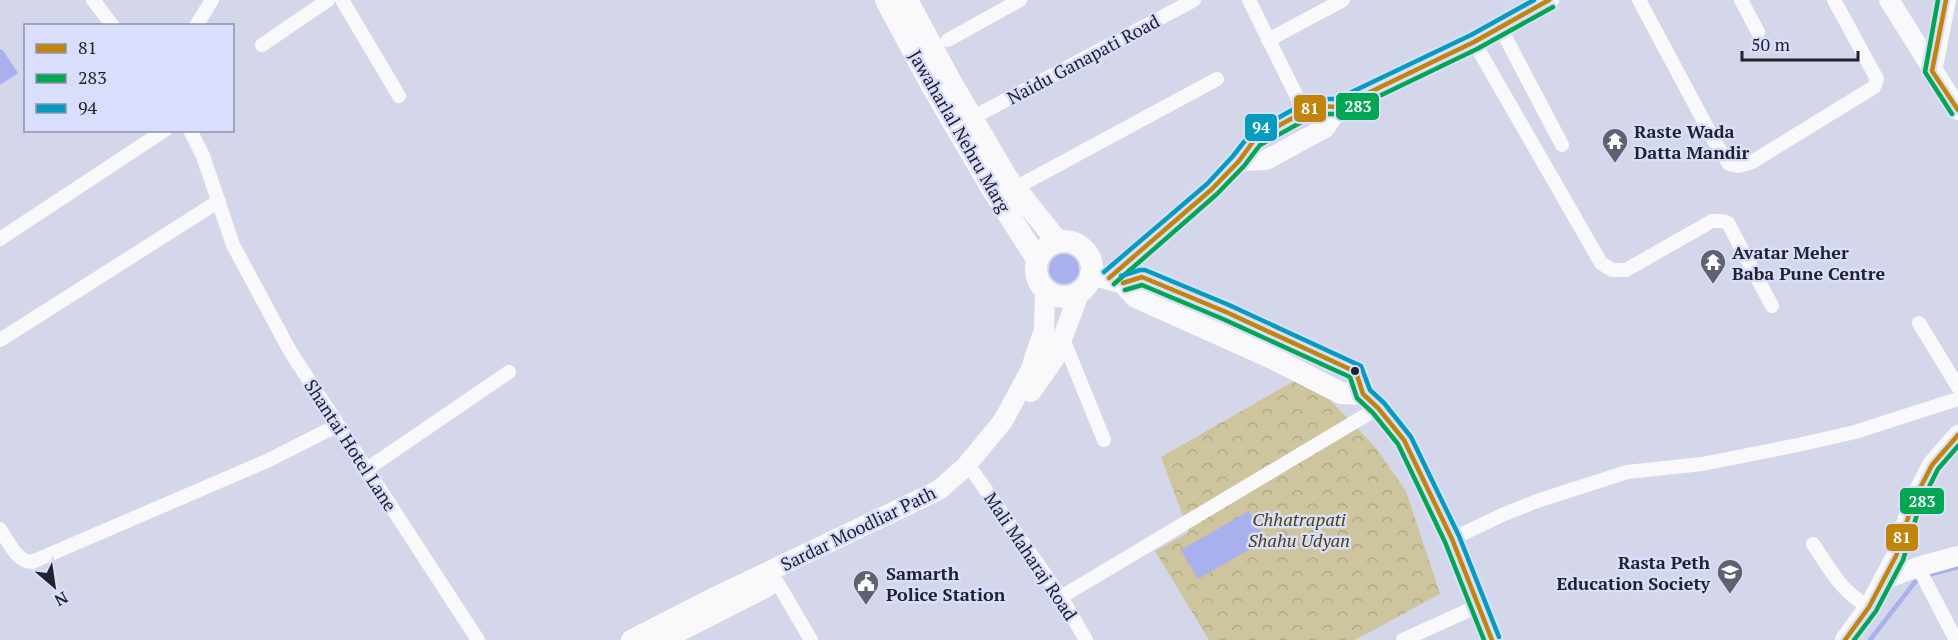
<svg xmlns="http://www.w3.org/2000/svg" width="1958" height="640" font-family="'PT Serif',serif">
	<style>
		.park { fill: url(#park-crowns) }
		.water { fill: #a9b0ee }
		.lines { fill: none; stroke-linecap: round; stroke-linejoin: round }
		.stream { stroke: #a9b0ee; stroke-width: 4.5 }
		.street { stroke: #f9f9fc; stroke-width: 14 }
		.secondary { stroke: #f9f9fc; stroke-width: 20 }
		.primary { stroke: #f9f9fc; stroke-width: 22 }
		.bus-1-casing { stroke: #d8defb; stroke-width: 9 }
		.bus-2-casing { stroke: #d8defb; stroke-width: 9 }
		.bus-3-casing { stroke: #d8defb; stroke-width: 9 }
		.bus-1 { stroke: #c1850c; stroke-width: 4.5 }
		.bus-2 { stroke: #00a651; stroke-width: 4.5 }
		.bus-3 { stroke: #039cbe; stroke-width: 4.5 }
		.bus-dot { fill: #202230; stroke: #d8defb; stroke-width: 2 }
		.labels { text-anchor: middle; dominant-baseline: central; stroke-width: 5; stroke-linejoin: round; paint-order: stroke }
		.street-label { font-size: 18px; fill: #202230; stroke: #d8defb }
		.poi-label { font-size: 18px; font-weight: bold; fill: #202230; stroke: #d8defb; text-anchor: start }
		.park-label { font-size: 18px; font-style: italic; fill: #4b410c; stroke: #d8defb }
		.line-badge { stroke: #d8defb; stroke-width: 2 }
		.badge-label { font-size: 16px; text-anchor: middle; font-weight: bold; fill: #fff }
	</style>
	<defs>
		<pattern id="park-crowns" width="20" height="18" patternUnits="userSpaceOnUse" patternTransform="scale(1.5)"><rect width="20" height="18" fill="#cec59e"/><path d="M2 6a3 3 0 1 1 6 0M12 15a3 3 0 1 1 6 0" fill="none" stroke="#b1a988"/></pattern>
	</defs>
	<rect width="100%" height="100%" fill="#d4d7ea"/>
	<path class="park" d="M 1294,381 L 1329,399 L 1376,448 L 1406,491 L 1440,594 L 1355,640 L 1209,640 L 1155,551 L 1189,532 L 1161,457 Z"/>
	<path class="water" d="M 2,49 L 18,73 L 0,85 L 0,50 Z
		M1049 269a15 15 0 1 1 30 0a15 15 0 1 1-30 0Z
		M 1249,511 L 1266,540 L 1198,579 L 1181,550 Z"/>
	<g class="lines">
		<path class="stream" d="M 1870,640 L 1915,582 L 1932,574 L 1958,567"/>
		<path class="street" d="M 93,0 L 113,26
			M 342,0 L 399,96
			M 1249,0 L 1304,111
			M 1639,0 L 1716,144 L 1729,164 L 1738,166 L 1752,162 L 1874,87 L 1877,79 L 1834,0
			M 1741,0 L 1758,32
			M 196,26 L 212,0
			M 1500,27 L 1562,145
			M 948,40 L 1020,0
			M 1268,40 L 1343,0
			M 1474,42 L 1601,263 L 1612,270 L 1626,270 L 1712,221 L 1722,221 L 1728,223 L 1772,306
			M 262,45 L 328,0
			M 972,118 L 1194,0
			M 190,130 L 203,156 L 233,245 L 290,351 L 478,640
			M 1015,188 L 1217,79
			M 0,239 L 165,130
			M 1919,323 L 1958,387
			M 1063,339 L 1104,440
			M 0,340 L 219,201
			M 367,469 L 509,372
			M 974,473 L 1061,597 L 1086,640
			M 0,529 C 8,541 17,562 32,562 L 269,460 L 338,425
			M 1452,539 L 1502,515 L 1537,501 L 1627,472 L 1702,464 L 1798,445 L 1855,432 L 1958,399
			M 1813,544 C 1830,569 1841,592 1869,607
			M 1918,567 L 1956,640
			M 777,582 L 811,640
			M 1061,597 L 1378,408
			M 1403,640 L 1478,606"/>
		<path class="secondary" d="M 1889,0 L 1958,110
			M 1932,71 L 1946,0
			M 1239,161 L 1266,160 L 1325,128 L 1339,107
			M 1109,278 L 1212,189 L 1239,161 L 1255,139 L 1314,106 L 1339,107 L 1474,42 L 1549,0
			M 1031,392 L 1055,358 L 1080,291
			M 1883,580 L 1918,567 L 1958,556
			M 631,640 L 717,596 L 939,490 L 965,467 L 1003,421 L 1030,371 L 1044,330 L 1045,289
			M 663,640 L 767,587
			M 1845,640 L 1869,607 L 1896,556 L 1913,502 L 1932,465 L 1958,435"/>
		<path class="primary" d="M 886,0 L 932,86 L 991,187 L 1037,259
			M 907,0 L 948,77 L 1007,178 L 1058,242
			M1036 269a28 28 0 1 1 56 0a28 28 0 1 1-56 0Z
			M 1091,274 L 1123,283 L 1136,297 L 1272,358 L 1341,393 L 1363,394
			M 1123,283 L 1142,277 L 1226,312 L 1356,372 L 1363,394 L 1378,408 L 1404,440 L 1452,539 L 1492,640"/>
		<g class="bus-1-casing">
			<path id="bus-1" d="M 1946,0 L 1932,71 L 1958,110
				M 1109,278 L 1212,189 L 1239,161 L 1255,139 L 1314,106 L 1339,107 L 1474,42 L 1549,0
				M 1123,283 L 1142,277 L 1226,312 L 1356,372 L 1363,394 L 1378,408 L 1404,440 L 1452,539 L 1492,640
				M 1845,640 L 1869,607 L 1896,556 L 1913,502 L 1932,465 L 1958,435"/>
		</g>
		<g class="bus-2-casing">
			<path id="bus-2" d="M 1938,0 L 1925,72 L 1952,114
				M 1114,284 L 1217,194 L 1244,166 L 1260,145 L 1316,114 L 1342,114 L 1477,49 L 1553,7
				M 1125,290 L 1142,285 L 1223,319 L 1350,377 L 1357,398 L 1373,413 L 1398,444 L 1445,542 L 1484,640
				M 1854,640 L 1876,611 L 1903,560 L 1920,505 L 1938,469 L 1958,446"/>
		</g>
		<g class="bus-3-casing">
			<path id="bus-3" d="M 1104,272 L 1207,184 L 1233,156 L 1251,133 L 1312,99 L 1337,99 L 1471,35 L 1534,0
				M 1121,276 L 1140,270 L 1145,270 L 1229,305 L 1361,366 L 1370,390 L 1384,403 L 1411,437 L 1459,536 L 1499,637"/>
		</g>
		<use href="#bus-1" class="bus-1"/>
		<use href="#bus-2" class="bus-2"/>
		<use href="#bus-3" class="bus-3"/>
	</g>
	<defs>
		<g id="temple-pin" transform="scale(1.35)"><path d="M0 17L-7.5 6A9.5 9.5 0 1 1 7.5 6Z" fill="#5f6171" stroke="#d8defb"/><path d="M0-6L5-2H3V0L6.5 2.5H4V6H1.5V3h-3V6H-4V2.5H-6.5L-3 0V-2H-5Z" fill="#fff"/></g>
		<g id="school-pin" transform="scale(1.35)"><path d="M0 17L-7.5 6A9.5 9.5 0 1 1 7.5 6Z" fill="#5f6171" stroke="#d8defb"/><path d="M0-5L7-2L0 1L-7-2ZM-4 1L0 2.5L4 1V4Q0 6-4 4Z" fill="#fff"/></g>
		<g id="civic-pin" transform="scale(1.35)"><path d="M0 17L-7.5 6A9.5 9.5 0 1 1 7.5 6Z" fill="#5f6171" stroke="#d8defb"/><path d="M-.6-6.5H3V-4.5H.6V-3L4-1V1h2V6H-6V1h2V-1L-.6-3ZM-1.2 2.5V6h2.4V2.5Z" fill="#fff"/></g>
	</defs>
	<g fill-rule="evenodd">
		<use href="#temple-pin" x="1615" y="141"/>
		<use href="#temple-pin" x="1713" y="262"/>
		<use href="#school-pin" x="1730" y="572"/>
		<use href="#civic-pin" x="866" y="583"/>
	</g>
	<circle class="bus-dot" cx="1355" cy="371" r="5"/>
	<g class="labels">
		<g class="street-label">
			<text transform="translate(1083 59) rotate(-28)">Naidu Ganapati Road</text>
			<text transform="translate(960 131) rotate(60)">Jawaharlal Nehru Marg</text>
			<text transform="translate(351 445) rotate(57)">Shantai Hotel Lane</text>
			<text transform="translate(858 528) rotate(-26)">Sardar Moodliar Path</text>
			<text transform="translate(1031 556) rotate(56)">Mali Maharaj Road</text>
		</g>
		<g class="poi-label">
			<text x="1634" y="131">Raste Wada<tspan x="1634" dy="21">Datta Mandir</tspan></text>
			<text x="1732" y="252">Avatar Meher<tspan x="1732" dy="21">Baba Pune Centre</tspan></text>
			<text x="1710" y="562" text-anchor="end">Rasta Peth<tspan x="1710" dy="21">Education Society</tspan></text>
			<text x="886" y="573">Samarth<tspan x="886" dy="21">Police Station</tspan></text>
		</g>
		<g class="park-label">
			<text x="1299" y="519">Chhatrapati<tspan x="1299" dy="21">Shahu Udyan</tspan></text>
		</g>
	</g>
	<g class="line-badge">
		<rect x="1335" y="92" width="45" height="29" rx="6" fill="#00a651"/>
		<rect x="1293" y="94" width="34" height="29" rx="6" fill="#c1850c"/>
		<rect x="1244" y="113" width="34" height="29" rx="6" fill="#039cbe"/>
		<rect x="1899" y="487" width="46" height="28" rx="6" fill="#00a651"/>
		<rect x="1885" y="523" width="34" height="29" rx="6" fill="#c1850c"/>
	</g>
	<g class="badge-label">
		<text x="1358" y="112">283</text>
		<text x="1310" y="114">81</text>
		<text x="1261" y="133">94</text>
		<text x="1922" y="507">283</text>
		<text x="1902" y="543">81</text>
	</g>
	<rect x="24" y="24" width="210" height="108" fill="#d8defb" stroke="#8e93aa" stroke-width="1.5"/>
	<rect x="36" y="44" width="30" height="9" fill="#c1850c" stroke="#8e93aa" stroke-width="1.5"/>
	<text x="78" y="54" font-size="18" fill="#202230">81</text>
	<rect x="36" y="74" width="30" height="9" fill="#00a651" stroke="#8e93aa" stroke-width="1.5"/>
	<text x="78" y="84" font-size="18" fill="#202230">283</text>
	<rect x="36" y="104" width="30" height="9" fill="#039cbe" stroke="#8e93aa" stroke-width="1.5"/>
	<text x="78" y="114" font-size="18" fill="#202230">94</text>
	<g transform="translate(54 586) rotate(151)" stroke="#d8defb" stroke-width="4.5" paint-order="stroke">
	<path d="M0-4.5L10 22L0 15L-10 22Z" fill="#202230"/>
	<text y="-9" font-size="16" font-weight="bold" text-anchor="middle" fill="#202230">N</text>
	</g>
	<path d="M1742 51v9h116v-9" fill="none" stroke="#202230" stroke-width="3"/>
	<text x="1751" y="51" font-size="18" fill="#202230" stroke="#d8defb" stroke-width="4.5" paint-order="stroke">50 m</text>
</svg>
